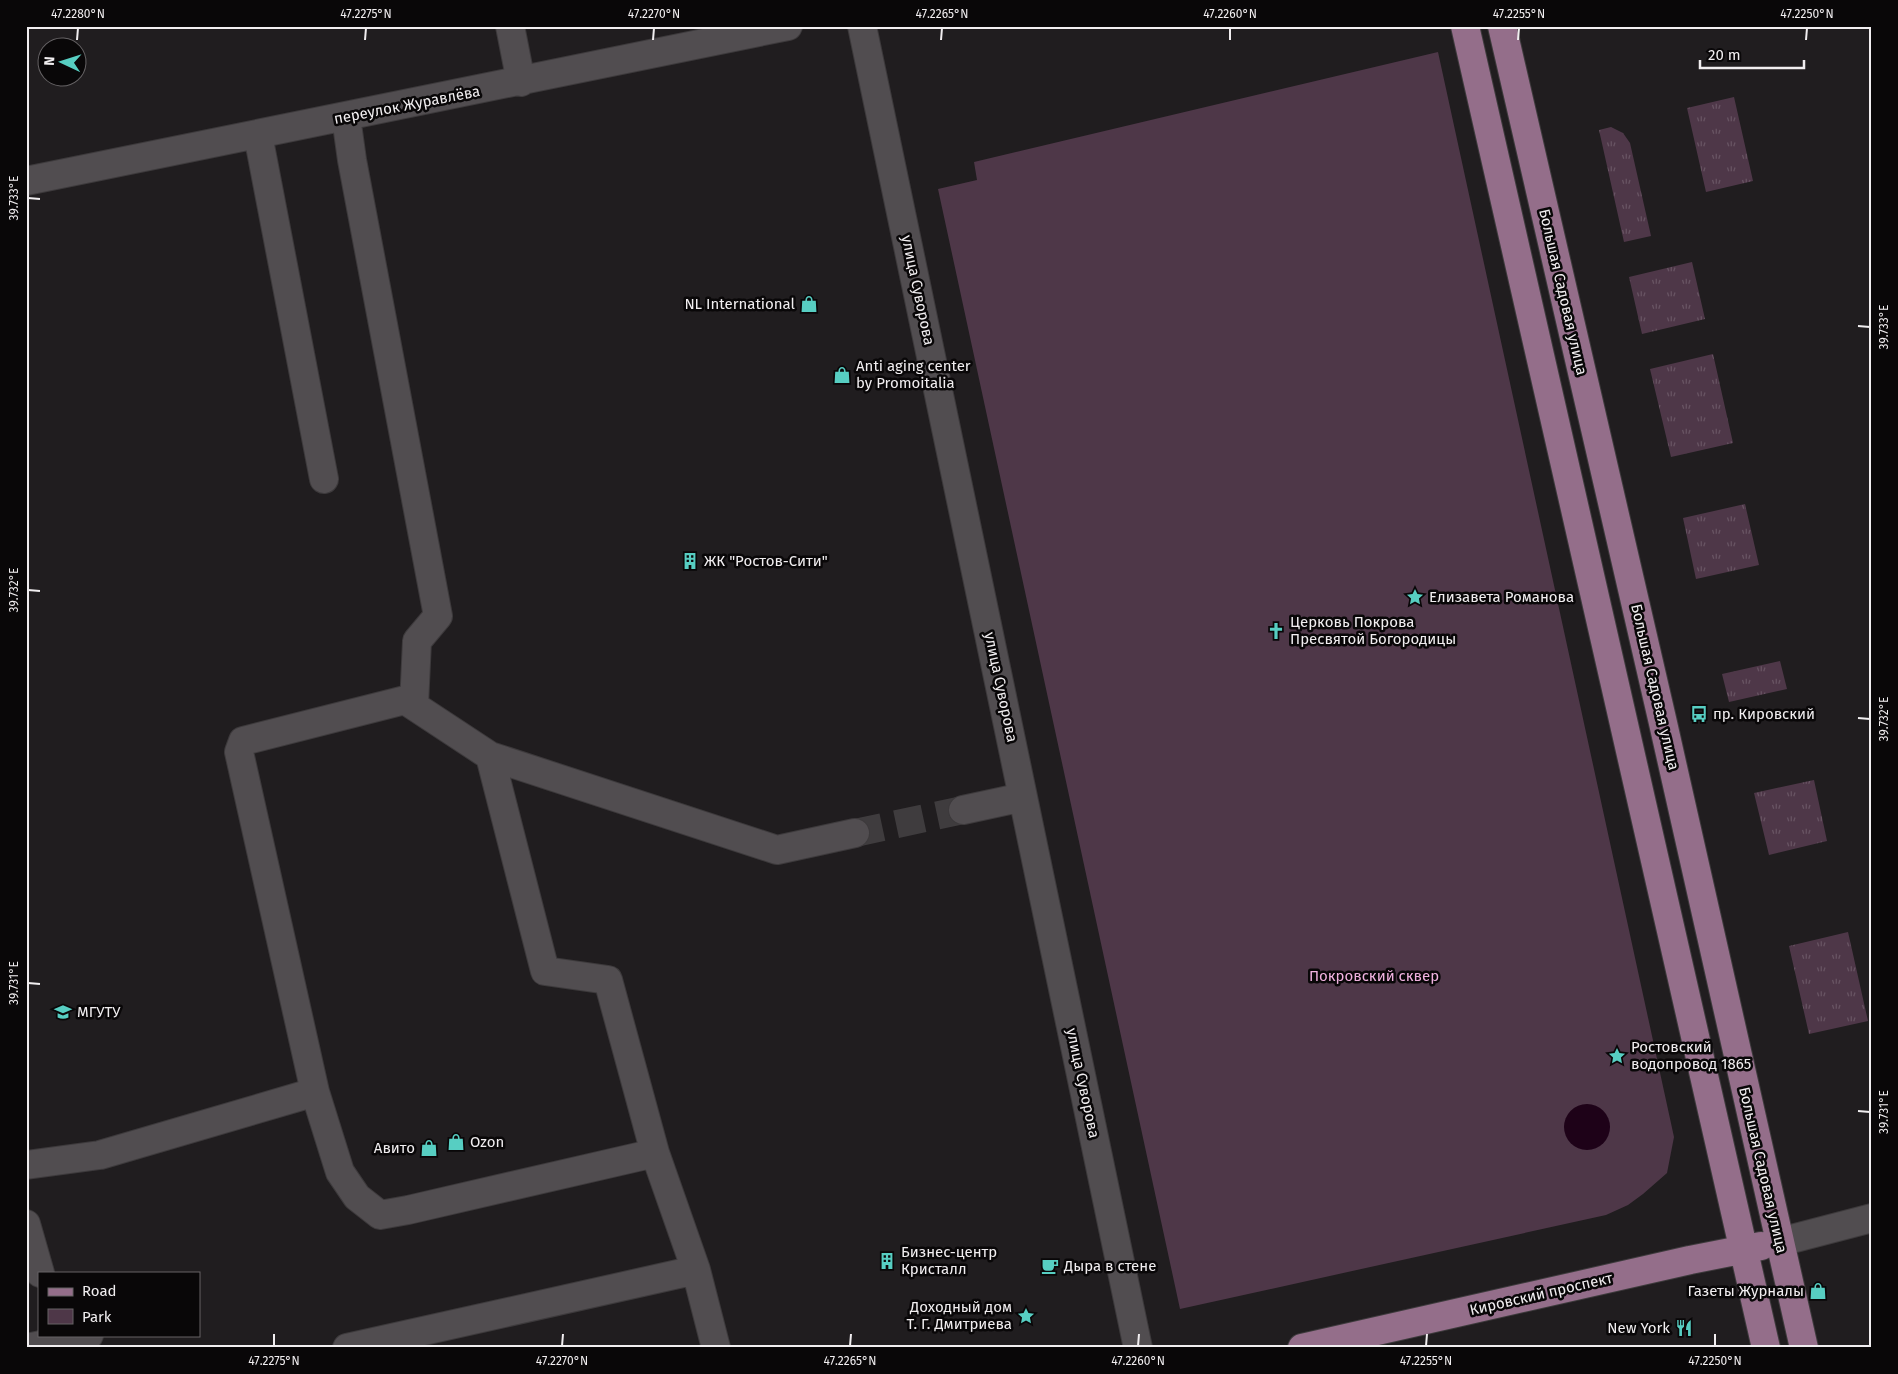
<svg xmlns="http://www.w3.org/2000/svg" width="1898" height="1374" font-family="'Fira Sans',sans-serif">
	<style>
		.grass { fill: url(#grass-tufts) }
		.green { fill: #4e3748 }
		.water { fill: #1e0218 }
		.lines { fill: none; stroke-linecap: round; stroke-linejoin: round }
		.minor-tunnel { stroke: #3f3c3e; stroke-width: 28; stroke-dasharray: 28 14; stroke-linecap: butt }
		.minor-casing { stroke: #3d3a3c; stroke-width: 30 }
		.major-casing { stroke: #3d3a3c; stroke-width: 30 }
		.minor { stroke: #514d50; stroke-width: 28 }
		.major { stroke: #946e8a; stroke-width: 28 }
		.ticks { fill: none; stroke: #f1eef0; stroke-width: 2 }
		.labels { text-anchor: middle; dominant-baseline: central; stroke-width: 5; stroke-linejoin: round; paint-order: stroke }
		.street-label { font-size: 15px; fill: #f1eef0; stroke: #090708 }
		.poi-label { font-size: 15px; fill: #f1eef0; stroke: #090708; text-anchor: start }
		.park-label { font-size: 15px; fill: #f1b2e0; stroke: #090708 }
		.neatline { fill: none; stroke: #f1eef0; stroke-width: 2 }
		.ticks-label { font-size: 12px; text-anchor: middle; fill: #f1eef0 }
	</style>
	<defs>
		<pattern id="grass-tufts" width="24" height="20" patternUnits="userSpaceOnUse" patternTransform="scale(1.25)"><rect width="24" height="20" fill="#4e3748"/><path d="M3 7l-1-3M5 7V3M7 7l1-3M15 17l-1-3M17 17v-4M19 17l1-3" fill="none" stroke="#685463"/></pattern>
	</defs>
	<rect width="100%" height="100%" fill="#201d1f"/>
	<path class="grass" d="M 1734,97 L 1753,181 L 1706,192 L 1687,108 Z
		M 1611,127 L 1623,133 L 1630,143 L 1651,236 L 1624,242 L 1599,130 Z
		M 1692,262 L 1705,319 L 1642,334 L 1629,277 Z
		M 1713,354 L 1733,443 L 1671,457 L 1650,369 Z
		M 1745,504 L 1759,565 L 1696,579 L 1683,518 Z
		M 1780,661 L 1787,689 L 1729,702 L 1722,674 Z
		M 1814,780 L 1827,841 L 1769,855 L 1754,793 Z
		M 1848,932 L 1868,1021 L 1809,1034 L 1789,946 Z"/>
	<path class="green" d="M 1438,52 L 1674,1137 L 1667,1173 L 1643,1194 L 1628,1205 L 1606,1215 L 1180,1309 L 938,189 L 977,180 L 974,162 Z"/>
	<path class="water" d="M1564 1127a23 23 0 1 1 46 0a23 23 0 1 1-46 0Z"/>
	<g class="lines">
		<path class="minor-tunnel" d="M 855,833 L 963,810"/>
		<g class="minor-casing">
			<path id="minor" d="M 510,26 L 521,82
				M 862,26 L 1138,1348
				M 346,117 L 352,160 L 438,616 L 417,641 L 414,705
				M 258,135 L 324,479
				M 26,181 L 788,26
				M 490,756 L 777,850 L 855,833
				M 963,810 L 1023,797
				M 315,1092 L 340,1172 L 357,1197 L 380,1215 L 408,1210 L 655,1153
				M 26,1165 L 100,1155 L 315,1092 L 239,752 L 243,741 L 405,700 L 490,756 L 545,971 L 608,980 L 655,1153 L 696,1270
				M 26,1224 L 40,1273
				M 1780,1242 L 1872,1218
				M 27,1348 L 89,1335
				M 347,1348 L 696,1270 L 716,1348"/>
		</g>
		<g class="major-casing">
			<path id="major" d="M 1465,26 L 1766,1348
				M 1502,26 L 1663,723 L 1804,1348
				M 1302,1348 L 1690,1260 L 1761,1246"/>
		</g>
		<use href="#minor" class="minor"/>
		<use href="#major" class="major"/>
	</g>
	<path class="ticks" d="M 77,40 L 78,28M 365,40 L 366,28M 653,40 L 654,28M 941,40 L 942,28M 1230,40 L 1230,28M 1518,40 L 1519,28M 1806,40 L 1807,28M 28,198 L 40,199M 1858,326 L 1870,327M 28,590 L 40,591M 1858,718 L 1870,719M 28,983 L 40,984M 1858,1111 L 1870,1112M 274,1346 L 274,1334M 562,1346 L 563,1334M 850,1346 L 851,1334M 1138,1346 L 1139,1334M 1426,1346 L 1427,1334M 1715,1346 L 1715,1334"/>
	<defs>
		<g id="shop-bare" transform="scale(1.35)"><path d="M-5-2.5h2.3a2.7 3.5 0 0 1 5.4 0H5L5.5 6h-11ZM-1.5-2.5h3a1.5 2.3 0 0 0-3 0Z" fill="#57cec2" stroke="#090708" stroke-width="2.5" paint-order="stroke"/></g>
		<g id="building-bare" transform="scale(1.35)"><path d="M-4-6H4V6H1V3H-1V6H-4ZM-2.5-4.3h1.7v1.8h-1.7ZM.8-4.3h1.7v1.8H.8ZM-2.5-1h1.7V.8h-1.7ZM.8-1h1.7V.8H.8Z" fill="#57cec2" stroke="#090708" stroke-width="2.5" paint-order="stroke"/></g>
		<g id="sight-bare" transform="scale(1.35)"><path d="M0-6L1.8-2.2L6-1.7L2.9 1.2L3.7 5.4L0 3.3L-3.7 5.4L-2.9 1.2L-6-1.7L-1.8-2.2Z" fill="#57cec2" stroke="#090708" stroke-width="2.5" paint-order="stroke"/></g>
		<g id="church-bare" transform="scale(1.35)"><path d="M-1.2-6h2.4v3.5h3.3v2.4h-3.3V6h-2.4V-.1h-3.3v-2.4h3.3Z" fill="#57cec2" stroke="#090708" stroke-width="2.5" paint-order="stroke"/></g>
		<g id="bus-bare" transform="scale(1.35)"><path d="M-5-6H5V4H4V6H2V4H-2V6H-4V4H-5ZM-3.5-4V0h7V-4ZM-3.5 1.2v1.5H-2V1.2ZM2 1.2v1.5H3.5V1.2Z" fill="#57cec2" stroke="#090708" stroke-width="2.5" paint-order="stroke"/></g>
		<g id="university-bare" transform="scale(1.35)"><path d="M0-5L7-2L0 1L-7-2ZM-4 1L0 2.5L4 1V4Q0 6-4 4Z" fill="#57cec2" stroke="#090708" stroke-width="2.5" paint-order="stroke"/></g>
		<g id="cafe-bare" transform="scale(1.35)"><path d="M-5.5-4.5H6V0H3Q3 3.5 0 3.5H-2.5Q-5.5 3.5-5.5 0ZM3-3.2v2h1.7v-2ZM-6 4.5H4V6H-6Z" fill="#57cec2" stroke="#090708" stroke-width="2.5" paint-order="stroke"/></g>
		<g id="restaurant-bare" transform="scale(1.35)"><path d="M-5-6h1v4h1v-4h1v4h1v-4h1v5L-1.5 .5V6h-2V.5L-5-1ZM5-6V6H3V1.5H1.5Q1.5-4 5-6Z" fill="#57cec2" stroke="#090708" stroke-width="2.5" paint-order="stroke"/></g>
	</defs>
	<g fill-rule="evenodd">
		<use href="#shop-bare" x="809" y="304"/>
		<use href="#shop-bare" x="842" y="375"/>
		<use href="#building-bare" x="690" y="561"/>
		<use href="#sight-bare" x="1415" y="597"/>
		<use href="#church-bare" x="1276" y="631"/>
		<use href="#bus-bare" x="1699" y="714"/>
		<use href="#university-bare" x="63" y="1012"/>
		<use href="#sight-bare" x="1617" y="1056"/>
		<use href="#shop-bare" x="456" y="1142"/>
		<use href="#shop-bare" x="429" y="1148"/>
		<use href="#building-bare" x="887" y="1261"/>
		<use href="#cafe-bare" x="1050" y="1266"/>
		<use href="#shop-bare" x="1818" y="1291"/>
		<use href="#sight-bare" x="1026" y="1316"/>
		<use href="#restaurant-bare" x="1684" y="1328"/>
	</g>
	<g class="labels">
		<g class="street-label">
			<text transform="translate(407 105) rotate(-11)">переулок Журавлёва</text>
			<text transform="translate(918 290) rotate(78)">улица Суворова</text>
			<text transform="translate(1563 292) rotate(77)">Большая Садовая улица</text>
			<text transform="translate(1001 687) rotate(78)">улица Суворова</text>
			<text transform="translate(1655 687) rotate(77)">Большая Садовая улица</text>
			<text transform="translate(1083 1083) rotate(78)">улица Суворова</text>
			<text transform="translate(1763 1170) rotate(77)">Большая Садовая улица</text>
			<text transform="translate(1541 1294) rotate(-13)">Кировский проспект</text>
		</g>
		<g class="poi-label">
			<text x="795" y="304" text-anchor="end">NL International</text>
			<text x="856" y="366">Anti aging center<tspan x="856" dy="17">by Promoitalia</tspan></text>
			<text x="704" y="561">ЖК "Ростов-Сити"</text>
			<text x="1429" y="597">Елизавета Романова</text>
			<text x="1290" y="622">Церковь Покрова<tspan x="1290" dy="17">Пресвятой Богородицы</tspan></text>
			<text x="1713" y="714">пр. Кировский</text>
			<text x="77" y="1012">МГУТУ</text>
			<text x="1631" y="1047">Ростовский<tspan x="1631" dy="17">водопровод 1865</tspan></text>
			<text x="470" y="1142">Ozon</text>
			<text x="415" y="1148" text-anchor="end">Авито</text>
			<text x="901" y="1252">Бизнес-центр<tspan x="901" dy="17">Кристалл</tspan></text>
			<text x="1064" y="1266">Дыра в стене</text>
			<text x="1804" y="1291" text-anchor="end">Газеты Журналы</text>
			<text x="1012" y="1307" text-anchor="end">Доходный дом<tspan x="1012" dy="17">Т. Г. Дмитриева</tspan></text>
			<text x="1670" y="1328" text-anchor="end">New York</text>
		</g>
		<g class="park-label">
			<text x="1374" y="976">Покровский сквер</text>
		</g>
	</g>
	<rect width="1898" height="1374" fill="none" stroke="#090708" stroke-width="55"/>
	<rect x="38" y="1272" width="162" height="65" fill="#090708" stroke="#666365"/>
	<rect x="48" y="1288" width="25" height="8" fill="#946e8a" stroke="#666365"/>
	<text x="82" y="1296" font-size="15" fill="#f1eef0">Road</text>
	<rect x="48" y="1309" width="25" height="15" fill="#4e3748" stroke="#666365"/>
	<text x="82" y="1322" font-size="15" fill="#f1eef0">Park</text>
	<g transform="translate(62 62) rotate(274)"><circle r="24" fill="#090708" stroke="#666365"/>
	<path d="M0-4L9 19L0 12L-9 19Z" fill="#57cec2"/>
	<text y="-8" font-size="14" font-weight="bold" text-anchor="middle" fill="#f1eef0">N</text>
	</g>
	<path d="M1700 60v8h104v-8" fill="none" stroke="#f1eef0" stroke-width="2.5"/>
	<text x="1708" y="60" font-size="15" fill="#f1eef0" stroke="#090708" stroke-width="4" paint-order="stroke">20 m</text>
	<rect x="28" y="28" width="1842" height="1318" class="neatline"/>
	<g class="ticks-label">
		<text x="78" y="18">47.2280°N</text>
		<text x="366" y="18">47.2275°N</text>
		<text x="654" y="18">47.2270°N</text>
		<text x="942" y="18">47.2265°N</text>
		<text x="1230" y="18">47.2260°N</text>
		<text x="1519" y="18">47.2255°N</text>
		<text x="1807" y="18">47.2250°N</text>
		<text transform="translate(14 198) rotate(-90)" y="4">39.733°E</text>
		<text transform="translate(1884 327) rotate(-90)" y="4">39.733°E</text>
		<text transform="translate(14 590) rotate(-90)" y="4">39.732°E</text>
		<text transform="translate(1884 719) rotate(-90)" y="4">39.732°E</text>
		<text transform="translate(14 983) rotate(-90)" y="4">39.731°E</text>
		<text transform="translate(1884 1112) rotate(-90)" y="4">39.731°E</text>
		<text x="274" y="1365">47.2275°N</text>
		<text x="562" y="1365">47.2270°N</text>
		<text x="850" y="1365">47.2265°N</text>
		<text x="1138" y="1365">47.2260°N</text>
		<text x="1426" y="1365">47.2255°N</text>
		<text x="1715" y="1365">47.2250°N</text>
	</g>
</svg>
